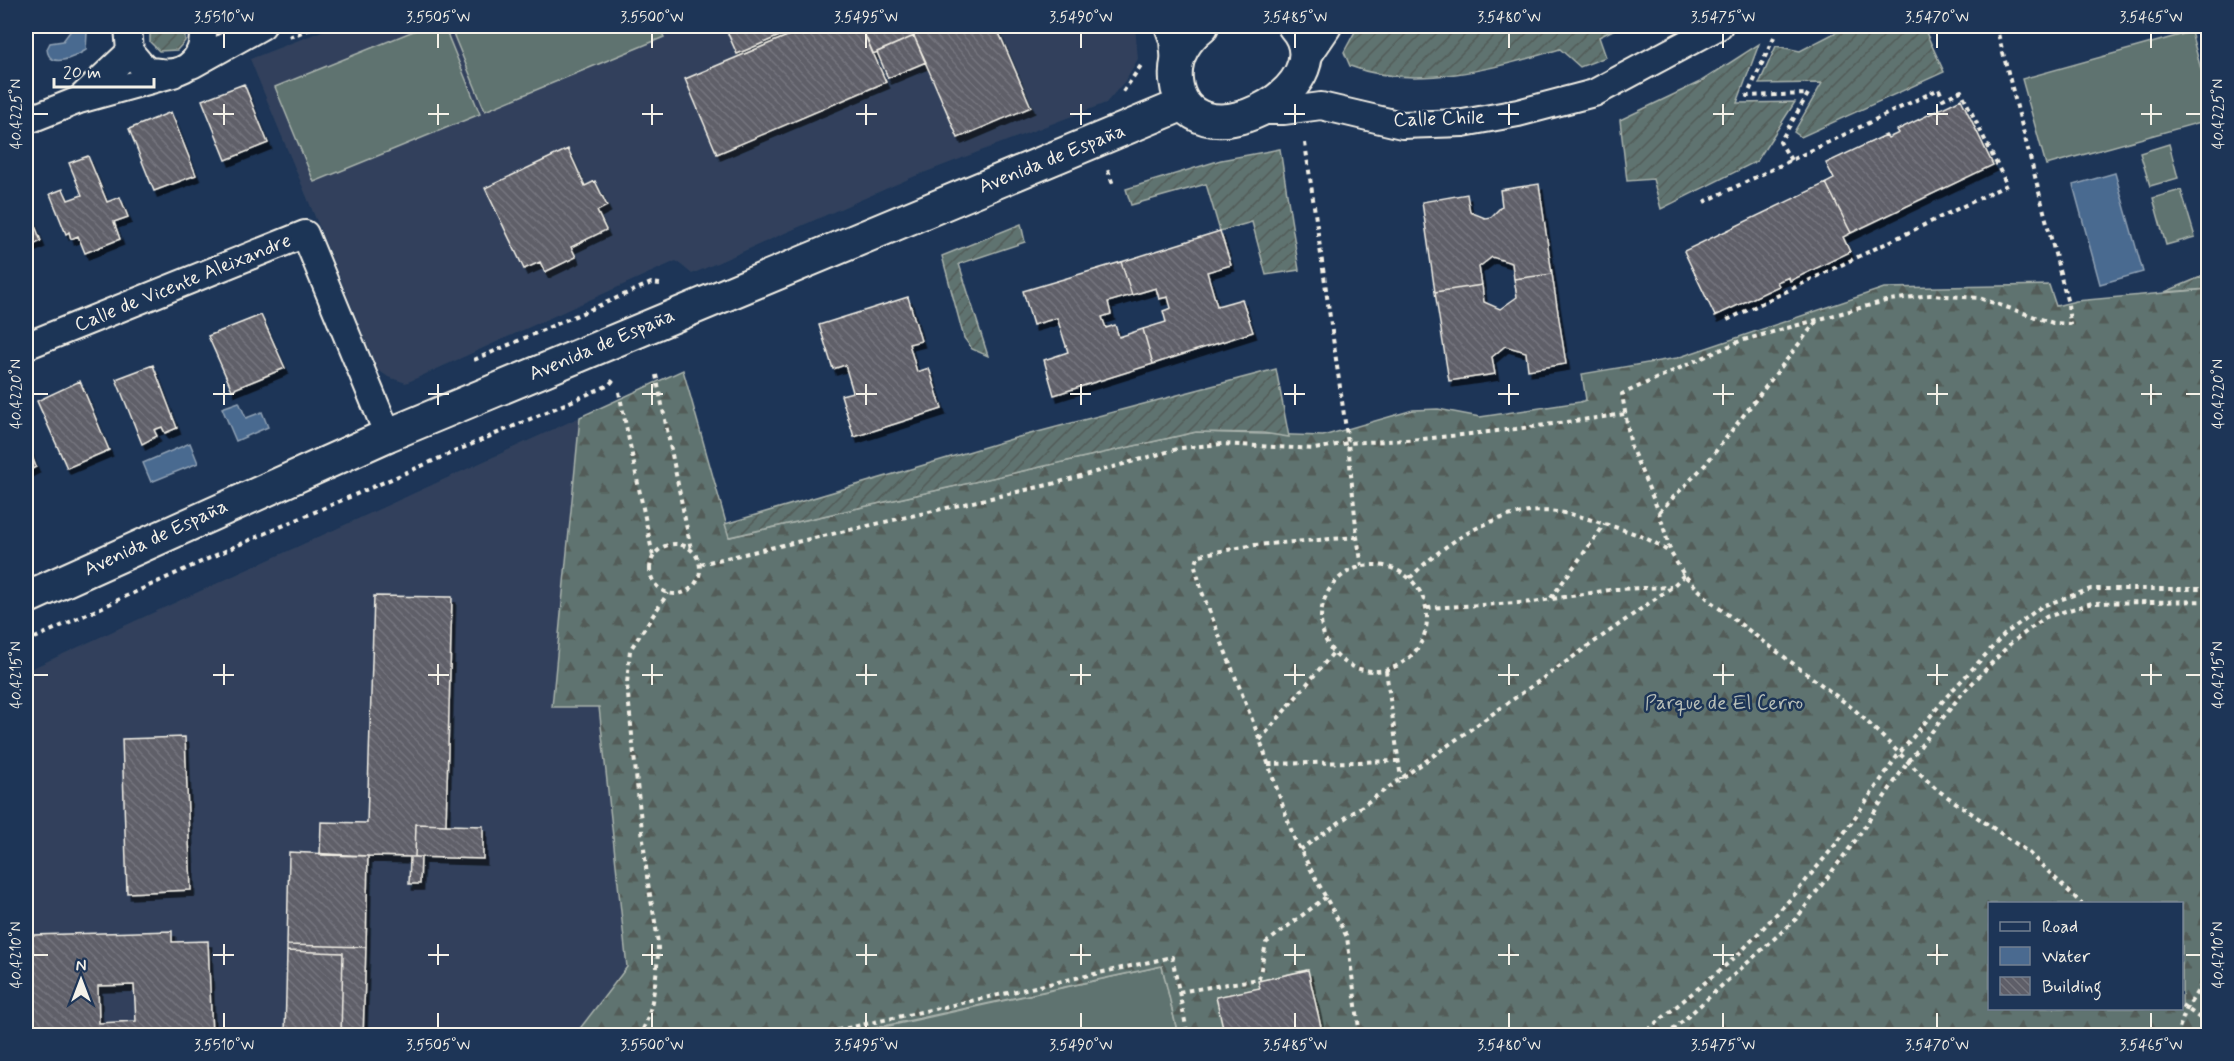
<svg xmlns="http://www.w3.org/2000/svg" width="2234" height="1061" font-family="Mynerve,sans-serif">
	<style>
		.built { fill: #30415c }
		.grass { fill: #5e736f; stroke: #a9b2ac; stroke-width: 1.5 }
		.forest { fill: url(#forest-firs); stroke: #a9b2ac; stroke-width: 1.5; fill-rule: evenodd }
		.garden { fill: url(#garden-furrows); stroke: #a9b2ac; stroke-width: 1.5 }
		.water { fill: #4a6a90; stroke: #8ea0b3; stroke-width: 1.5 }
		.building { fill: url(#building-back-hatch); stroke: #f4f1e8; stroke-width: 1.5; fill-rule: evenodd; filter: url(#shadow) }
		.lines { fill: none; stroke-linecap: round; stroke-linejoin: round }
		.minor-casing { stroke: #f4f1e8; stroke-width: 30 }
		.tertiary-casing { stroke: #f4f1e8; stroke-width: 36 }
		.path { stroke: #f4f1e8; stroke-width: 4; stroke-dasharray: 4.5 4.5; stroke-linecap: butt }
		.minor { stroke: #1d3557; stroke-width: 26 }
		.tertiary { stroke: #1d3557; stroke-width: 32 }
		.ticks { fill: none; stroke: #f4f1e8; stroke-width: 2 }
		.labels { text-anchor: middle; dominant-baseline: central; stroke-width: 5; stroke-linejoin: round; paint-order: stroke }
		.street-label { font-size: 20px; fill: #f4f1e8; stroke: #1d3557 }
		.park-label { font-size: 20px; fill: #b8bfb8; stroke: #1d3557 }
		.neatline { fill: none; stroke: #f4f1e8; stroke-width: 2 }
		.ticks-label { font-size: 15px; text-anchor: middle; fill: #f4f1e8 }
	</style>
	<defs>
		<pattern id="forest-firs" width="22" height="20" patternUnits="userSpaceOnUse" patternTransform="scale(1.5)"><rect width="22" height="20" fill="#5e736f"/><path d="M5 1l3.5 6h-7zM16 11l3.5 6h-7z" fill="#525b58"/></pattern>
		<pattern id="garden-furrows" width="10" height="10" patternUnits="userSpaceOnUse" patternTransform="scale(1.5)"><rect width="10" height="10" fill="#5e736f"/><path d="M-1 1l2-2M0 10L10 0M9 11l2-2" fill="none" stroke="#525b58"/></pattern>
		<pattern id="building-back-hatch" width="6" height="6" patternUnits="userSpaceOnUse" patternTransform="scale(1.5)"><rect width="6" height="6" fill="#5e5e68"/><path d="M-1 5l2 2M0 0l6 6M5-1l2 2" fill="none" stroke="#76767e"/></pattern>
		<filter id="shadow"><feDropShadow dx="3.5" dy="6" stdDeviation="0" flood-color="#0009"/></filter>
	</defs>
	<rect width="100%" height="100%" fill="#1d3557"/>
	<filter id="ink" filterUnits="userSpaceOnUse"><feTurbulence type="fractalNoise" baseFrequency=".0167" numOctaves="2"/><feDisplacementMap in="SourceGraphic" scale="12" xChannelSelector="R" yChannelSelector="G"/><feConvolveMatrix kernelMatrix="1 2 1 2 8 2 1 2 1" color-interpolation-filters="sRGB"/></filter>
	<g filter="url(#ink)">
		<path class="built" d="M 335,26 L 1135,26 L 1138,59 L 1125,81 L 1106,103 L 913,177 L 692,274 L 676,261 L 406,383 L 388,377 L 378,370 L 250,59 Z
			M 580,417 L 552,706 L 599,707 L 627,967 L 575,1035 L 26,1035 L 26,671 Z"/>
		<path class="grass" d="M 426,26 L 444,26 L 480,114 L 314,182 L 275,87 Z
			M 450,26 L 659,26 L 664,37 L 485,111 Z
			M 2191,32 L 2208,95 L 2208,120 L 2046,165 L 2022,79 Z
			M 2169,144 L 2178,178 L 2150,186 L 2140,153 Z
			M 2181,190 L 2195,237 L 2166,245 L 2153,198 Z
			M 1162,966 L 1178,1035 L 843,1036 Z"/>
		<path class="forest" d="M 2049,285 L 2056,306 L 2076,301 L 2208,289 L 2208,1035 L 1323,1035 L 1307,970 L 1259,981 L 1260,988 L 1217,997 L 1225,1035 L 1178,1035 L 1162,966 L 842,1035 L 575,1035 L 627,967 L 599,707 L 552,707 L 580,417 L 683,370 L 730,537 L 1196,432 L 1323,436 L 1413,410 L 1438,409 L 1480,417 L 1580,402 L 1586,400 L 1582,374 L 1677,358 L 1884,288 ZM 1990,904 L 2182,904 L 2182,1008 L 1990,1008 Z"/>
		<path class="garden" d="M 150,26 L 185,26 L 185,41 L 177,50 L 159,51 L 150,42 Z
			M 1358,26 L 1506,26 L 1511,29 L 1514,26 L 1621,26 L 1599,37 L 1606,57 L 1580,67 L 1560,49 C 1498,68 1413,91 1350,66 L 1344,52 Z
			M 1848,26 L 1923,26 L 1944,72 L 1801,137 L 1794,132 L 1822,83 L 1759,84 L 1776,46 L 1800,51 Z
			M 1759,44 L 1737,103 L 1795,102 L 1757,161 L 1661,209 L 1653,179 L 1627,181 L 1620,120 L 1700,82 Z
			M 1280,149 L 1299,270 L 1266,275 L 1252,222 L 1220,231 L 1206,184 L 1131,205 L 1126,189 L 1221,160 Z
			M 1021,224 L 1025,242 L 959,264 L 988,356 L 972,349 L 964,338 L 942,256 Z
			M 2208,274 L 2208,289 L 2165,292 Z
			M 1276,369 L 1289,437 L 1263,433 L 1196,432 L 729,537 L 725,524 L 1015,438 Z"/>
		<path class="water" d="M 81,28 L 87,33 L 86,50 C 75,57 49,70 47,49 L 50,43 L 63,41 L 72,29 Z
			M 2115,173 L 2143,272 L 2100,284 L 2073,185 Z
			M 239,402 L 246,418 L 262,412 L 268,427 L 236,441 L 222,408 Z
			M 190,443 L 198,463 L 151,482 L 143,463 Z"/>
		<path class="building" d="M 727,26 L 803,26 L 737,54 L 725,27 Z
			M 811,26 L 861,26 L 886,82 L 717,154 L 685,79 Z
			M 861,26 L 996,26 L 1031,107 L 958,138 L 914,36 L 873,54 Z
			M 914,36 L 926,62 L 888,78 L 877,52 Z
			M 244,84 L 268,143 L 226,160 L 202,100 Z
			M 1961,99 L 1993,165 L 1851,233 L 1826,183 L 1834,179 L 1826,163 L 1886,135 L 1888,138 L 1899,133 L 1897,130 Z
			M 171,112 L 196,175 L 154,191 L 129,129 Z
			M 568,149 L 585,186 L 595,181 L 607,206 L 597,211 L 606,230 L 571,247 L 576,257 L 545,272 L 540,262 L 524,269 L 485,188 Z
			M 88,156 L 107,202 L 120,197 L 128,217 L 114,222 L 120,239 L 85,253 L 78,236 L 71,239 L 69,232 L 66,234 L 50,194 L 63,189 L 68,200 L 82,195 L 69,163 Z
			M 1826,183 L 1851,233 L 1843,237 L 1850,252 L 1790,281 L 1789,277 L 1777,282 L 1779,286 L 1715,316 L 1684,251 Z
			M 1539,184 L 1552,274 L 1514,279 L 1512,263 L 1492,257 L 1479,267 L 1482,285 L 1435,292 L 1422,202 L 1467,194 L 1470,212 L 1485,218 L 1491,217 L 1502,206 L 1500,190 Z
			M 26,203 L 41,241 L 26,248 Z
			M 1220,231 L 1231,265 L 1207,272 L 1217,306 L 1242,299 L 1253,332 L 1153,364 L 1143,329 L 1166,322 L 1163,311 L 1171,308 L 1168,297 L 1159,299 L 1156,288 L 1132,295 L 1121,262 Z
			M 1121,262 L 1132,295 L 1108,302 L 1111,314 L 1102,317 L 1106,328 L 1115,325 L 1119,337 L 1143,329 L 1153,364 L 1054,395 L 1044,360 L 1068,352 L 1057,318 L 1033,325 L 1023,291 Z
			M 1552,274 L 1566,364 L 1528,370 L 1526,352 L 1505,346 L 1492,357 L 1495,374 L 1449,381 L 1435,292 L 1482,285 L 1484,302 L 1500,309 L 1517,297 L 1514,279 Z
			M 908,297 L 921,341 L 909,344 L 917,372 L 929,368 L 942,409 L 854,437 L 841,395 L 853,392 L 845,365 L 833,369 L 819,325 Z
			M 261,315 L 285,368 L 232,390 L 208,336 Z
			M 153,365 L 177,428 L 165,433 L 162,427 L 154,430 L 157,436 L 142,444 L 116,379 Z
			M 80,381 L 109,450 L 67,468 L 37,401 Z
			M 26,441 L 36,467 L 26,472 Z
			M 374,596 L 452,597 L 446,825 L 416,824 L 415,857 L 320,855 L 321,822 L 367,823 Z
			M 185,737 L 191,890 L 127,893 L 122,739 Z
			M 416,824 L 483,826 L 483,859 L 415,857 Z
			M 289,852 L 368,856 L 366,947 L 287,945 Z
			M 410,857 L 421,857 L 420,884 L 409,884 Z
			M 172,931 L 172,942 L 208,941 L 212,1036 L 26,1036 L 26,971 L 34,971 L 32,935 ZM 134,985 L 136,1021 L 99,1023 L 98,986 Z
			M 287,945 L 366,947 L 363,1036 L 341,1036 L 343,953 L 287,951 Z
			M 287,951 L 343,953 L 341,1036 L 285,1036 Z
			M 1308,970 L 1323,1036 L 1225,1036 L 1216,997 L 1260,988 L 1258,981 Z"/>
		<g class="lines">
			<g class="minor-casing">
				<path id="minor" d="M 128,26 L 130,52 C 135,57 140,65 146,69 C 150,72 156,71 160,72 C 189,76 207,54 202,26
					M 1168,26 L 1173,40 L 1175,64
					M 192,65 L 262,26
					M 81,98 L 130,52
					M 1262,111 L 1284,111 L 1321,106 L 1402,125 L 1463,123 L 1518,113 L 1594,93 L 1719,26
					M 26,121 L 79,100 L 173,74
					M 26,346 L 305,234 L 388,435"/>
			</g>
			<g class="tertiary-casing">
				<path id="tertiary" d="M 1202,26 C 1184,40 1174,58 1176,80 C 1185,171 1350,88 1294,26
					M 1306,54 L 1325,26
					M 26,598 L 388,435 L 1184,104"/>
			</g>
			<path class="path" d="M 1996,26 L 2068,304 L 2070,324 L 2053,323 L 1979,298 L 1930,295 L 1889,300 L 1740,341 L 1622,394 L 1631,447 L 1659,512 L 1671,553 L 1684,575 L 1711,602 L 1855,710 L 1936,789 L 2028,852 L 2082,904
				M 289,37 L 318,26
				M 1774,37 L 1747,96 L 1808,94 L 1780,142 L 1791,160
				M 1123,92 L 1142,64
				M 1305,143 L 1348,443 L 1357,537 L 1362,566
				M 1108,170 L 1113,185
				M 1704,202 L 1939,89 L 1943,99 L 1961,91 L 2007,185 L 1727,320
				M 474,360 L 651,283 L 660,284
				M 656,375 L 691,549
				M 619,392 L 653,556
				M 1659,512 L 1705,465 L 1819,318
				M 1357,537 L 1255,545 L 1199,555 L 1195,566 L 1202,592 L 1260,740 L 1294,838 L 1347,937 L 1360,1036
				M650 569a25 25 0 1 1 50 0a25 25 0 1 1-50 0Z
				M 700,564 L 1052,484 L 1181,448 L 1222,444 L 1314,449 L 1348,443 L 1423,439 L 1516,429 L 1625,414
				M1321 618a53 53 0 1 1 106 0a53 53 0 1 1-106 0Z
				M 1410,578 C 1449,538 1505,503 1564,513 C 1578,515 1594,521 1608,525 C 1631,532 1651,538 1670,553
				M 1551,598 L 1605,524
				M 1427,608 L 1533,602 L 1616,589 L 1671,587
				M 26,642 L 236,546 L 609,385 L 616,377
				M 1386,670 L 1401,779
				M 1260,740 L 1333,653
				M 1268,764 L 1398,761
				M 1300,850 L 1672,587 L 1684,575
				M 1179,992 L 1259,979 L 1266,943 L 1326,897
				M 2182,1005 L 2208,1024
				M 637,1036 C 652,1027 658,966 658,948 C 657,924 650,900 647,876 C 640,812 633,748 627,684 L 630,650 L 668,593
				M 811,1036 L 1172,957 L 1188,1036
				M 1641,1036 L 1738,955 L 1795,894 L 1840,839 L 1898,755 L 1948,695 L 2004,635 L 2042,606 L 2091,589 L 2208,589
				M 1666,1036 L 1796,919 L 1855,841 L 1907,763 L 1961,695 L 2011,643 L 2046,617 L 2092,603 L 2208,601
				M 2176,1036 L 2186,1010 L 2208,974"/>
			<use href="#minor" class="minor"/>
			<use href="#tertiary" class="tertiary"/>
		</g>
	</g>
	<path class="ticks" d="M 224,33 L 224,48M 438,33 L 438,48M 652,33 L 652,48M 866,33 L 866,48M 1081,33 L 1081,48M 1295,33 L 1295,48M 1509,33 L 1509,48M 1723,33 L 1723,48M 1937,33 L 1937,48M 2151,33 L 2151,48M 224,104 L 224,125M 438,104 L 438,125M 652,104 L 652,125M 866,104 L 866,125M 1081,104 L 1081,125M 1295,104 L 1295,125M 1509,104 L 1509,125M 1723,104 L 1723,125M 1937,104 L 1937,125M 2151,104 L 2151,125M 33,114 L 48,114M 213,114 L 234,114M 428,114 L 449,114M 642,114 L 663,114M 856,114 L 877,114M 1070,114 L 1091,114M 1284,114 L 1305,114M 1498,114 L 1519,114M 1713,114 L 1734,114M 1927,114 L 1948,114M 2141,114 L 2162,114M 2186,114 L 2201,114M 224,384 L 224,405M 438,384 L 438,405M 652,384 L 652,405M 866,384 L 866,405M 1081,384 L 1081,405M 1295,384 L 1295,405M 1509,384 L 1509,405M 1723,384 L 1723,405M 1937,384 L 1937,405M 2151,384 L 2151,405M 33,394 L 48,394M 213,394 L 234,394M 428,394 L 449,394M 642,394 L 663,394M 856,394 L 877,394M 1070,394 L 1091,394M 1284,394 L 1305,394M 1498,394 L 1519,394M 1713,394 L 1734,394M 1927,394 L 1948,394M 2141,394 L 2162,394M 2186,394 L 2201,394M 224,664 L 224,685M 438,664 L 438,685M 652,664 L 652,685M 866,664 L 866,685M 1081,664 L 1081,685M 1295,664 L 1295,685M 1509,664 L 1509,685M 1723,664 L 1723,685M 1937,664 L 1937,685M 2151,664 L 2151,685M 33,675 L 48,675M 213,675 L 234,675M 428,675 L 449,675M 642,675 L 663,675M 856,675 L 877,675M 1070,675 L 1091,675M 1284,675 L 1305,675M 1498,675 L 1519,675M 1713,675 L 1734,675M 1927,675 L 1948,675M 2141,675 L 2162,675M 2186,675 L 2201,675M 224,944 L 224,965M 438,944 L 438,965M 652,944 L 652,965M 866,944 L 866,965M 1081,944 L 1081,965M 1295,944 L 1295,965M 1509,944 L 1509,965M 1723,944 L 1723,965M 1937,944 L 1937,965M 33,955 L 48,955M 213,955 L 234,955M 428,955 L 449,955M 642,955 L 663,955M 856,955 L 877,955M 1070,955 L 1091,955M 1284,955 L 1305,955M 1498,955 L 1519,955M 1713,955 L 1734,955M 1927,955 L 1948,955M 2186,955 L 2201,955M 224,1013 L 224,1028M 438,1013 L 438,1028M 652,1013 L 652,1028M 866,1013 L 866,1028M 1081,1013 L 1081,1028M 1295,1013 L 1295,1028M 1509,1013 L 1509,1028M 1723,1013 L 1723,1028M 1937,1013 L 1937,1028M 2151,1013 L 2151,1028"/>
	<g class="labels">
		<g class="street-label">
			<text transform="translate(1439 119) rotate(-2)">Calle Chile</text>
			<text transform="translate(1052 159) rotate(-22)">Avenida de España</text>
			<text transform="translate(183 283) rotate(-22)">Calle de Vicente Aleixandre</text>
			<text transform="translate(602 345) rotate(-23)">Avenida de España</text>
			<text transform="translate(156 538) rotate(-25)">Avenida de España</text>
		</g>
		<g class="park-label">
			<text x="1724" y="703">Parque de El Cerro</text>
		</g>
	</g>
	<rect width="2234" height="1061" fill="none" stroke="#1d3557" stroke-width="66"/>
	<rect x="1988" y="902" width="195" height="108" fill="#1d3557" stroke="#738091" stroke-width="1.5"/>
	<rect x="2000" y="922" width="30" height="9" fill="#1d3557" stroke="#738091" stroke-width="1.5"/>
	<text x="2042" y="932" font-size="18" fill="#f4f1e8">Road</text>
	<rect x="2000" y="947" width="30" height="18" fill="#4a6a90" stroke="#738091" stroke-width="1.5"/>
	<text x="2042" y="962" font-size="18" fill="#f4f1e8">Water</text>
	<rect x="2000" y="977" width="30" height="18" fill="url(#building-back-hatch)" stroke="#738091" stroke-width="1.5"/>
	<text x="2042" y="992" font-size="18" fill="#f4f1e8">Building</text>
	<g transform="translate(81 980)" stroke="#1d3557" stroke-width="4.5" paint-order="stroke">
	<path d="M0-4.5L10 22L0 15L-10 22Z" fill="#f4f1e8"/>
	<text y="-9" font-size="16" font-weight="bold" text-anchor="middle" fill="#f4f1e8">N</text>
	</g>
	<path d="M54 78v9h100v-9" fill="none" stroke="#f4f1e8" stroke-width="3"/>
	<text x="63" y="78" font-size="18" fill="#f4f1e8" stroke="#1d3557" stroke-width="4.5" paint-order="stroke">20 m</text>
	<rect x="33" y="33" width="2168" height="995" class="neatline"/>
	<g class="ticks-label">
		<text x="224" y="22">3.5510°W</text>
		<text x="438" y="22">3.5505°W</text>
		<text x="652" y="22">3.5500°W</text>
		<text x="866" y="22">3.5495°W</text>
		<text x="1081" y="22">3.5490°W</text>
		<text x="1295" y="22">3.5485°W</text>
		<text x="1509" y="22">3.5480°W</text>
		<text x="1723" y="22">3.5475°W</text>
		<text x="1937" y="22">3.5470°W</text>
		<text x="2151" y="22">3.5465°W</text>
		<text transform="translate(16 114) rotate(-90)" y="5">40.4225°N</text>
		<text transform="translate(2218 114) rotate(-90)" y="5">40.4225°N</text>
		<text transform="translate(16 394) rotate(-90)" y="5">40.4220°N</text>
		<text transform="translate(2218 394) rotate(-90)" y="5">40.4220°N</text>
		<text transform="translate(16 675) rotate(-90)" y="5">40.4215°N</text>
		<text transform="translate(2218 675) rotate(-90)" y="5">40.4215°N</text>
		<text transform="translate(16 955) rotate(-90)" y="5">40.4210°N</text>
		<text transform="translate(2218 955) rotate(-90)" y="5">40.4210°N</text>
		<text x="224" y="1050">3.5510°W</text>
		<text x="438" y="1050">3.5505°W</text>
		<text x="652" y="1050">3.5500°W</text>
		<text x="866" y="1050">3.5495°W</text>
		<text x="1081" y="1050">3.5490°W</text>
		<text x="1295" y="1050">3.5485°W</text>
		<text x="1509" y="1050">3.5480°W</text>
		<text x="1723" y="1050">3.5475°W</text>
		<text x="1937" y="1050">3.5470°W</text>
		<text x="2151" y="1050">3.5465°W</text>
	</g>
</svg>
